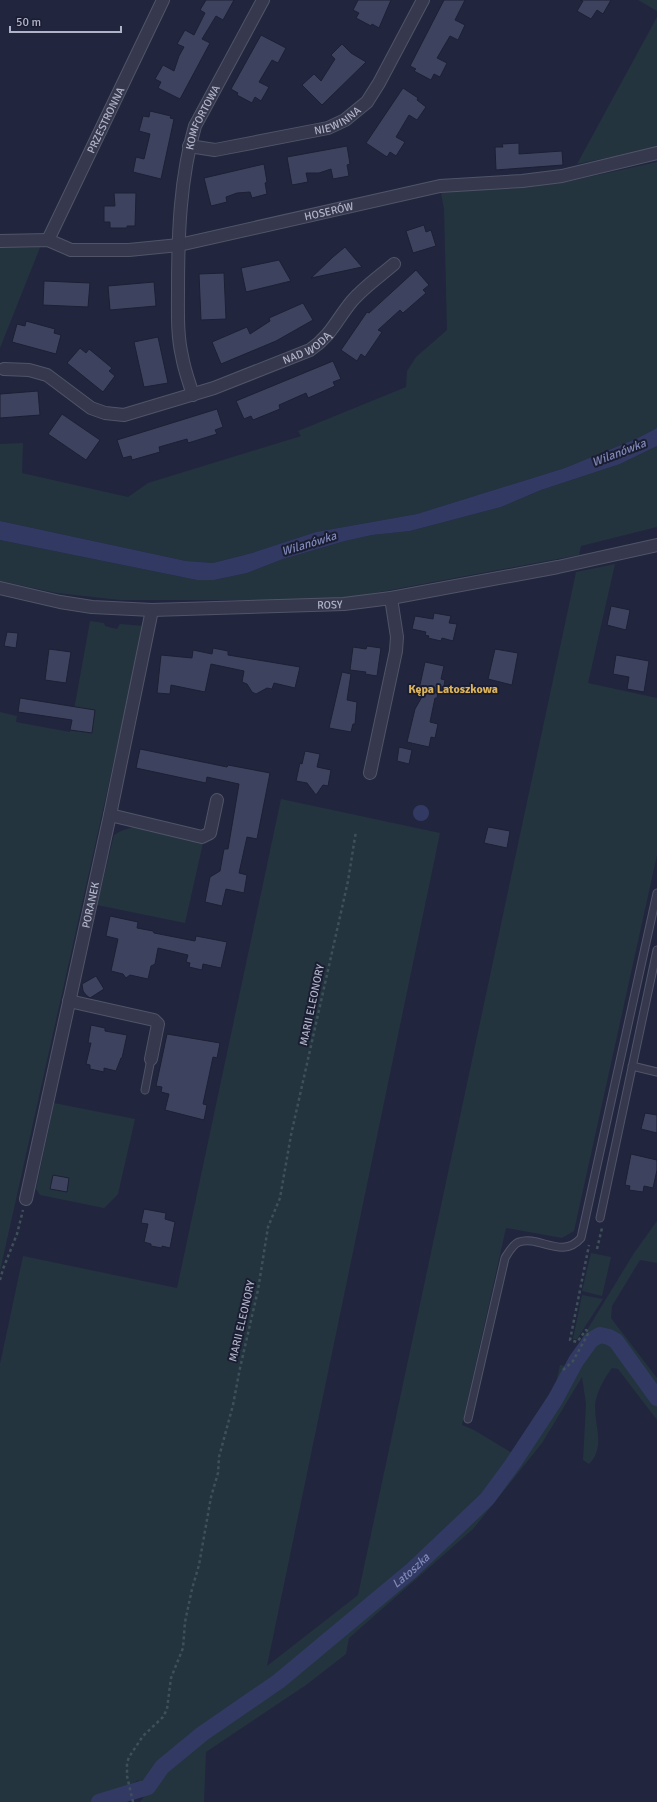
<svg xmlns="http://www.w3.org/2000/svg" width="657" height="1802" font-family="Signika,sans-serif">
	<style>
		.green { fill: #23343f }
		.water { fill: #323a64 }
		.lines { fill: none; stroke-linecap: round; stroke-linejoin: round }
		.canal { stroke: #323a64; stroke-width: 16 }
		.building { fill: #3d425e; stroke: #1d2034 }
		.service-casing { stroke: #515468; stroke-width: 9 }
		.minor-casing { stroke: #515468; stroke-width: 14 }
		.path { stroke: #3e5059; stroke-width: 2.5; stroke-dasharray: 3 3; stroke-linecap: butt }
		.service { stroke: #36394e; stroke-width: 7 }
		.minor { stroke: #36394e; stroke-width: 12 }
		.labels { text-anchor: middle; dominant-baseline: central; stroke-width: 4; stroke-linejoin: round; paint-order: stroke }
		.street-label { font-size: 11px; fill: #b1b4c9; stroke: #1b1e32 }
		.water-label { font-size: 12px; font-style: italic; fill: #7f88b7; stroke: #1b1e32 }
		.neighbourhood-label { font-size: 12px; font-weight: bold; fill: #dbb35a; stroke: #1b1e32 }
	</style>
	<rect width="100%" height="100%" fill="#21263e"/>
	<path class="green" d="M 638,0 L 657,0 L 657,11 Z
		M 657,17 L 657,148 L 577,164 Z
		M 657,162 L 657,428 L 638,438 L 565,468 L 417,514 L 316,532 L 252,553 L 213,563 L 186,561 L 0,521 L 0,444 L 23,443 L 22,473 L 128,497 L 148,483 L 301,436 L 298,431 L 406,387 L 407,371 L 416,357 L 447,330 L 444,209 L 441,193 L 566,182 Z
		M 41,245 L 0,348 L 0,246 Z
		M 657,446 L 657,527 L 581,546 L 579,555 L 353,597 L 288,600 L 120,600 L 57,593 L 0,581 L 0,540 L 197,580 L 214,580 L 247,573 L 283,559 L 345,541 L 372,535 L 410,531 L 501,507 L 541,490 L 620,464 Z
		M 615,564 L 588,683 L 657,698 L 657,855 L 574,1231 L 562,1238 L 506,1228 L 462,1425 L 474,1430 L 512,1453 L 556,1383 L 560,1365 L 565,1366 L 634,1253 L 657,1221 L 657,1263 L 640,1260 L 612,1306 L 611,1318 L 657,1378 L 657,1420 L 618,1369 L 612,1368 C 605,1377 599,1388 596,1399 C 591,1420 608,1445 589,1464 L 583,1460 L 586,1404 L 582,1377 L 542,1443 L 473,1529 L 349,1638 L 346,1654 L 306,1685 L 206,1752 L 204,1802 L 140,1802 L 145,1795 L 139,1780 L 119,1790 L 122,1799 L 128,1802 L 0,1802 L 0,1364 L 23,1256 L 177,1288 L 281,799 L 440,833 L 267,1666 L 358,1595 L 576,572 Z
		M 90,621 L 104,623 L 105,626 L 117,629 L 120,624 L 144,626 L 0,1271 L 0,712 L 17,716 L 16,722 L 70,732 Z
		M 136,826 L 203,843 L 185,923 L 97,905 L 114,835 L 121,831 Z
		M 54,1103 L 135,1119 L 118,1194 L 104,1208 L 40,1195 L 36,1189 Z
		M 591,1253 L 611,1257 L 602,1296 L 582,1291 Z
		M 582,1295 L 603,1299 L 577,1339 L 573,1339 Z"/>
	<path class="water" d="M 657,428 L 657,446 L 620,464 L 541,490 L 501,507 L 410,531 L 372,535 L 345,541 L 283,559 L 247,573 L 214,580 L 197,580 L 0,540 L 0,521 L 186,561 L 213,563 L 252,553 L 316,532 L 417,514 L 565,468 L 638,438 Z
		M413 813a8 8 0 1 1 16 0a8 8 0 1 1-16 0Z"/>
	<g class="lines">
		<path class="canal" id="s1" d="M 99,1802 L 148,1787 L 162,1767 L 202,1734 L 279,1681 L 411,1571 L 487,1499 L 512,1465 L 555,1400 L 576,1361 L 591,1340 L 600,1335 L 609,1337 L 616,1341 L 657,1398"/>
	</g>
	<path class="building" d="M 206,0 L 234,0 L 223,20 L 216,16 L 202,39 L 210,43 L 180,99 L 158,88 L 161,82 L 155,79 L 163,65 L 174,71 L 179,56 L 184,47 L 177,44 L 185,30 L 194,35 L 205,13 L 200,10 Z
		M 358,0 L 391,0 L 379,28 L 372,24 L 371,26 L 356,18 L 359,13 L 353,10 Z
		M 444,0 L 465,0 L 455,20 L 465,25 L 458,40 L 450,36 L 437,58 L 447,63 L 440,77 L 434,74 L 431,80 L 414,71 L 416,69 L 410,66 Z
		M 580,0 L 611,0 L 603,14 L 597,10 L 591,19 L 577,11 L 583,1 Z
		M 261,35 L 286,48 L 278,63 L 272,60 L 259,82 L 269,87 L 261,101 L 255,97 L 252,103 L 237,95 L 238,93 L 231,89 Z
		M 342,44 L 351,53 L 366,62 L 322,105 L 302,85 L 314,74 L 321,81 L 335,59 L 331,55 Z
		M 403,88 L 418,98 L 417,100 L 426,107 L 417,120 L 409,115 L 396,137 L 405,142 L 396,156 L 390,152 L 387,157 L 366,143 Z
		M 150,111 L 171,116 L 170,118 L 174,119 L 161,179 L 133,172 L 136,157 L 144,159 L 150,134 L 139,131 L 143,116 L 149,117 Z
		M 519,143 L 519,154 L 562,151 L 563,165 L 496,170 L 495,147 L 503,147 L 502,144 Z
		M 347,146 L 350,164 L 347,165 L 349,176 L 333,179 L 331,169 L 319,173 L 306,173 L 308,182 L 292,185 L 287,157 Z
		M 264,164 L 267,182 L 265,183 L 267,194 L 252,198 L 250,192 L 237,193 L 226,197 L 227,202 L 211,206 L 204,178 Z
		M 114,193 L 136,193 L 135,226 L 127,226 L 127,228 L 110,228 L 110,222 L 104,222 L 104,206 L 115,206 Z
		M 424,225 L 426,232 L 431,230 L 436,246 L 413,253 L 406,231 Z
		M 345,247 L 362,267 L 311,278 L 333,257 Z
		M 279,260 L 291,281 L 246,292 L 241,268 Z
		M 416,270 L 429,285 L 423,290 L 426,293 L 403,313 L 400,310 L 378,330 L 382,332 L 365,357 L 361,354 L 357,361 L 341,350 L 367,312 L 369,313 Z
		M 224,273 L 226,319 L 201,320 L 199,274 Z
		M 44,281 L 90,283 L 88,307 L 43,305 Z
		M 154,282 L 156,306 L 110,310 L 108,286 Z
		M 303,303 L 313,320 L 276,341 L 221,364 L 212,342 L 247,327 L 250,334 L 270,321 L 269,318 Z
		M 26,321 L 55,329 L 54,333 L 61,335 L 56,354 L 12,342 L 17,324 L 25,326 Z
		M 158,337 L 168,383 L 144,387 L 134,342 Z
		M 80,348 L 86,353 L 89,349 L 112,368 L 109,371 L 115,376 L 103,392 L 67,363 Z
		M 333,361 L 341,379 L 333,382 L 335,386 L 308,398 L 306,393 L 279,405 L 280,409 L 253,420 L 251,416 L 244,419 L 236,401 Z
		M 38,391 L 40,415 L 0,418 L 0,394 Z
		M 217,409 L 223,427 L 215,430 L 217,434 L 188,443 L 187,439 L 159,447 L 160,452 L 132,460 L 131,456 L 123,458 L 117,440 Z
		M 62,414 L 100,440 L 86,460 L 48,434 Z
		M 611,606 L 630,610 L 626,630 L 607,625 Z
		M 434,613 L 451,616 L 449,623 L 457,624 L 453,641 L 442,638 L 441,641 L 428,638 L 429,636 L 425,635 L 426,632 L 412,629 L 415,616 L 433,619 Z
		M 7,632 L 18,633 L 16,648 L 4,646 Z
		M 367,646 L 381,648 L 377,676 L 365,674 L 366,672 L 350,670 L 353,647 L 366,649 Z
		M 213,648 L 228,651 L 228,655 L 300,667 L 295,688 L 274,683 L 272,689 L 267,688 L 256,694 L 252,692 L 247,684 L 242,682 L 244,671 L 211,664 L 205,692 L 171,685 L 170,694 L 157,693 L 161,655 L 192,658 L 193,650 L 212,654 Z
		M 49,649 L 71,652 L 66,683 L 45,680 Z
		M 495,649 L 518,653 L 512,685 L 488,679 Z
		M 616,655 L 649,661 L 644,692 L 627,689 L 629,677 L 613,674 Z
		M 425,662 L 444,666 L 441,679 L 445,680 L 443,691 L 438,690 L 437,698 L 435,698 L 430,722 L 438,724 L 435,738 L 431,737 L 429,747 L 407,742 L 415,709 L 423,695 L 418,694 Z
		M 342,672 L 351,674 L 347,700 L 357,702 L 355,724 L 353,724 L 351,732 L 329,728 Z
		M 20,698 L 95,710 L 92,733 L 70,730 L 72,720 L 18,712 Z
		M 399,747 L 412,750 L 409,764 L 397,761 Z
		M 140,749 L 227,767 L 228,765 L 270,773 L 257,839 L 247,837 L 239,873 L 247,875 L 244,893 L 226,889 L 222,906 L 205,902 L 210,877 L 220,871 L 224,849 L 228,849 L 239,784 L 207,777 L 206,783 L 136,768 Z
		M 305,751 L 320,754 L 317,767 L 331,770 L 328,786 L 323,785 L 316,795 L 307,783 L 296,781 L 300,763 L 302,764 Z
		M 488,827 L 510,831 L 507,848 L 484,843 Z
		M 110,916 L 138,922 L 137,928 L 153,931 L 154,933 L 195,941 L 196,936 L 227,942 L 221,968 L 203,964 L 202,970 L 189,967 L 190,963 L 186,962 L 188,955 L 158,948 L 155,964 L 151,966 L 148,979 L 130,975 L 126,978 L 123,974 L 111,971 L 118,939 L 106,936 Z
		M 96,976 L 104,989 L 90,998 L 86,995 L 83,991 L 82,984 Z
		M 91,1025 L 105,1028 L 105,1031 L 127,1035 L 122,1058 L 121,1058 L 116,1071 L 104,1068 L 104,1072 L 90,1069 L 90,1065 L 86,1064 L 91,1043 L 88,1043 Z
		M 167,1034 L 220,1043 L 217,1058 L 213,1057 L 203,1104 L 207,1105 L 204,1120 L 165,1110 L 169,1094 L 161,1092 L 162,1087 L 156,1086 Z
		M 645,1113 L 657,1115 L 657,1133 L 641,1129 Z
		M 631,1154 L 657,1160 L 657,1170 L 653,1188 L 644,1186 L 643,1192 L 629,1190 L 630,1186 L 625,1185 Z
		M 53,1175 L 69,1178 L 67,1192 L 50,1189 Z
		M 144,1209 L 166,1213 L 165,1219 L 175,1222 L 170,1248 L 162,1246 L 162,1248 L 151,1246 L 151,1244 L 144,1242 L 148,1224 L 141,1223 Z"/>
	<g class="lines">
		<g class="service-casing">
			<path id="service" d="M 632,1066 L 657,1072
				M 145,1090 L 151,1059
				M 600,1218 L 657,950
				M 468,1419 L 505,1258 C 508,1253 513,1244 519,1242 C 539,1235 562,1260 581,1238 L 657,893"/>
		</g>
		<g class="minor-casing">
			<g id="minor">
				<path id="s2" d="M 189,146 L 215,150 L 328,128 L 345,120 L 367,102 L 379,83 L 423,0"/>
				<path id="s3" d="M 48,240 L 163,0"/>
				<path id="s4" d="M 0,241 L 48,240 L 71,250 L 129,250 L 179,245 L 440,186 L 522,181 L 562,176 L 657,153"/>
				<path id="s5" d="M 4,369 L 29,370 L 47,375 L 91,408 L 105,413 L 124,415 L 214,388 L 310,350 C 331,336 337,319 352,301 C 364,287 380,276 394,264"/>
				<path id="s6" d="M 193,395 C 189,382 184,369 182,356 C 177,335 178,312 178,289 C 178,234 180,178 195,126 L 263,0"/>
				<path id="s7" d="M 0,588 L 60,602 L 92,607 L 152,610 L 344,604 L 391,598 L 558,567 L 657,545"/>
				<path d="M 370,773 L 396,651 L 397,637 L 391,598"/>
				<path d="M 110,815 L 202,837 L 210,833 L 217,800"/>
				<path d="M 69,1001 L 154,1020 L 158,1024 L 151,1059"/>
				<path id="s8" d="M 26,1199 L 110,815 L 152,610"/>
			</g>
		</g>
		<path class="path" d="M 597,1249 L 602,1228
			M 0,1280 L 3,1269 L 17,1234 L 23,1210
			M 563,1370 L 573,1361 L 589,1332 L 586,1330 L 577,1342 L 570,1340 L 589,1245
			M 133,1802 L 127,1776 L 127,1763 L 129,1757 L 143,1736 L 163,1717 L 167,1709 L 171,1678 L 183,1648 L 185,1622 L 192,1589 L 199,1565 L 211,1497 L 218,1473 L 219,1457 L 233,1405 L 240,1368 L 258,1290 L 268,1227 L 280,1198 L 291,1135 L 348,881 L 356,831"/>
		<use href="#service" class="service"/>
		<use href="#minor" class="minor"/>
	</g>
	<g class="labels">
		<g class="street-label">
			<text stroke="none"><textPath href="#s6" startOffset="283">KOMFORTOWA</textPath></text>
			<text stroke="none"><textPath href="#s2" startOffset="153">NIEWINNA</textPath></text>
			<text stroke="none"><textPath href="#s3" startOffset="133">PRZESTRONNA</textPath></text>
			<text stroke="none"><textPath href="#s4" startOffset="335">HOSERÓW</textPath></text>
			<text stroke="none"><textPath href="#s5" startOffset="328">NAD WODĄ</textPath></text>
			<text stroke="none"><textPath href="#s7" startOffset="332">ROSY</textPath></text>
			<text stroke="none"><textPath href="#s8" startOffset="301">PORANEK</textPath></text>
			<text transform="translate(312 1005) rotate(-78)">MARII ELEONORY</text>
			<text transform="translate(242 1321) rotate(-77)">MARII ELEONORY</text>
		</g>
		<g class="water-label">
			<text transform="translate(619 453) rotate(-21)">Wilanówka</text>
			<text transform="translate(309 544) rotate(-17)">Wilanówka</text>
			<text stroke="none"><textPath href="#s1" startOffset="393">Latoszka</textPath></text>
		</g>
		<g class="neighbourhood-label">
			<text x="453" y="689">Kępa Latoszkowa</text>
		</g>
	</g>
	<path d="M10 26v6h111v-6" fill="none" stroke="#b1b4c9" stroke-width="2"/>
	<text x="16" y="26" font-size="12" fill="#b1b4c9" stroke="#1b1e32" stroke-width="3" paint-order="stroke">50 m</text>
</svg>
